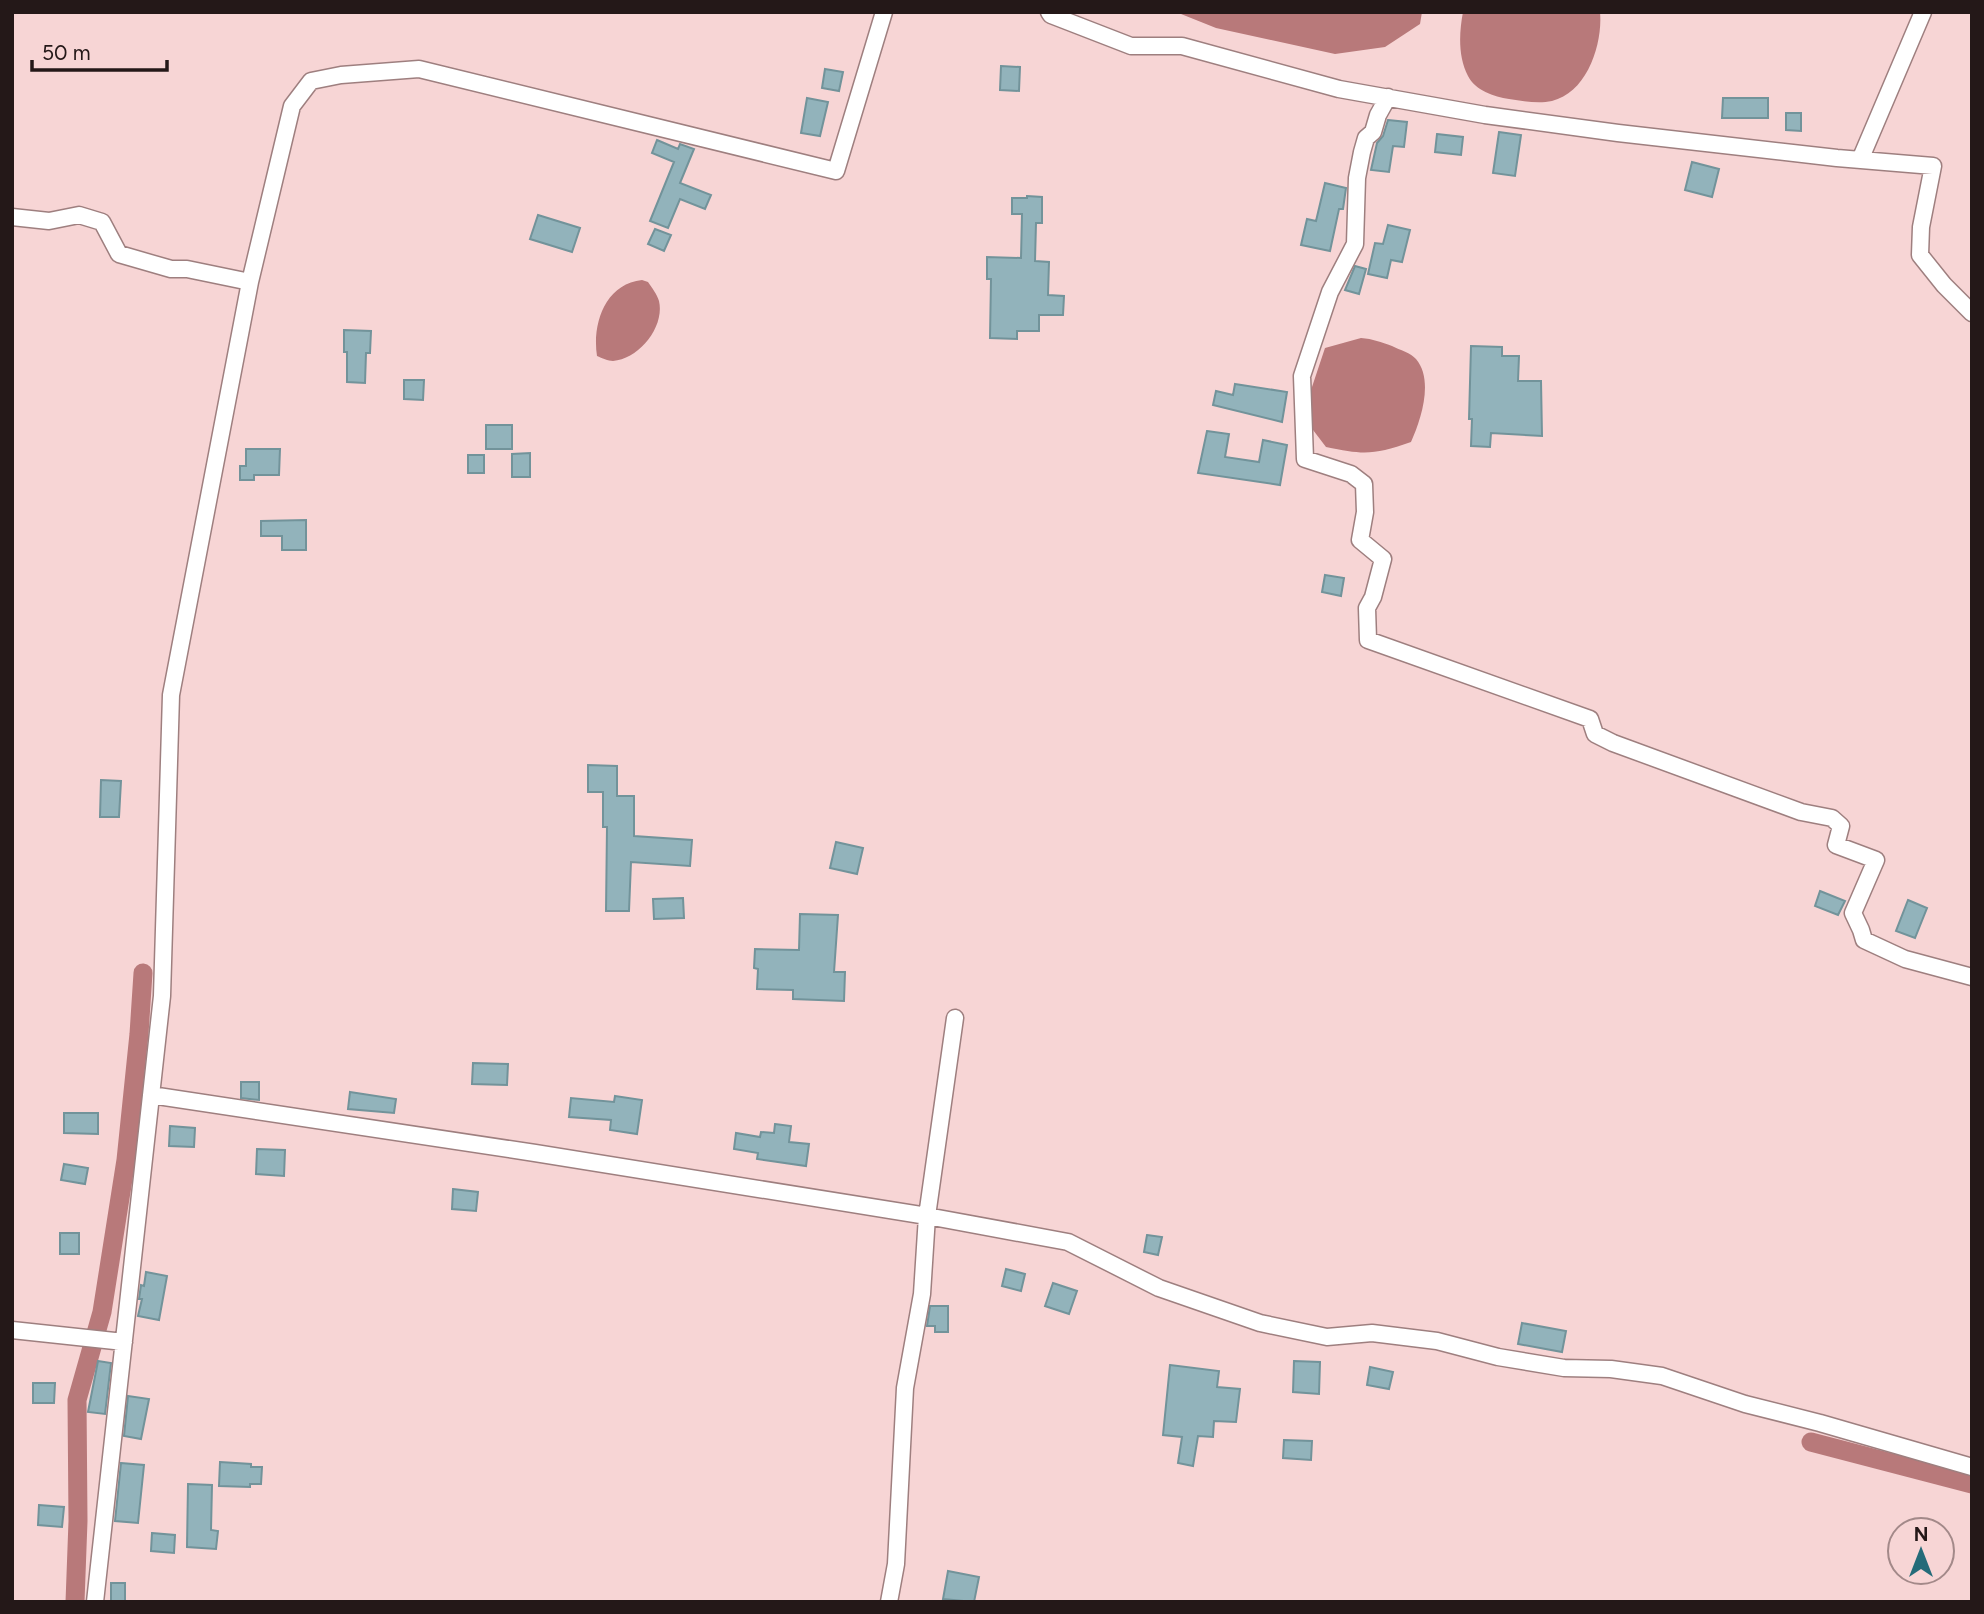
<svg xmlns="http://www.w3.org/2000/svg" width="1984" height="1614" font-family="Figtree,sans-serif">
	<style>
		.water { fill: #b8797a }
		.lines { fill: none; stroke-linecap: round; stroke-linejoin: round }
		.canal { stroke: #b8797a; stroke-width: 19 }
		.building { fill: #92b3bb; stroke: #72939a; stroke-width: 2 }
		.minor-casing { stroke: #9e7f7f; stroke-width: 19 }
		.minor { stroke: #fff; stroke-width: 16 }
	</style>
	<rect width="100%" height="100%" fill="#f7d5d5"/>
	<path class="water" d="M 1176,12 L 1422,12 L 1420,24 L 1385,47 L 1335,54 L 1216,28 Z
		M 1463,12 L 1600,12 C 1603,44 1587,93 1552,101 C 1538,104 1523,101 1509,99 C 1494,97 1475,90 1468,76 C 1458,57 1459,33 1463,12 Z
		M 642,280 L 648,282 C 652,288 657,294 659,301 C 665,327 639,359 613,361 C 608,361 602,358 597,356 C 592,324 605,284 642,280 Z
		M 1361,338 C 1373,339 1381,342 1392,346 C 1400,350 1411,353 1416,359 C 1434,380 1421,420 1411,442 C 1374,455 1364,455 1326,447 L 1310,426 L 1310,393 L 1325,348 Z"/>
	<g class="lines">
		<path class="canal" d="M 1811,1442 L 1972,1484
			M 75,1602 L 78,1521 L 77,1400 L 102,1312 L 126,1160 L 139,1034 L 143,973"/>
	</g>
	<path class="building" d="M 1001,66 L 1020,67 L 1019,91 L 1000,90 Z
		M 825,69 L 843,72 L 839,91 L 822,88 Z
		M 807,98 L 828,102 L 820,136 L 801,133 Z
		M 1723,98 L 1768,98 L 1768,118 L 1722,118 Z
		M 1786,113 L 1801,113 L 1801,131 L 1786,130 Z
		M 1388,120 L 1407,122 L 1404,147 L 1393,146 L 1389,172 L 1371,170 L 1377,143 L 1383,136 Z
		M 1499,132 L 1521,135 L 1515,176 L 1493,173 Z
		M 1437,134 L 1463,137 L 1461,155 L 1435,152 Z
		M 657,140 L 678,149 L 680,144 L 694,149 L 680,183 L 711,195 L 705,209 L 680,199 L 668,228 L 650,221 L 674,162 L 652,153 Z
		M 1692,162 L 1719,169 L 1712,197 L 1685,190 Z
		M 1325,183 L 1346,188 L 1343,209 L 1339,209 L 1330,251 L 1301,245 L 1307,219 L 1316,221 Z
		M 1027,196 L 1042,197 L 1042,223 L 1036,223 L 1035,261 L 1049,262 L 1048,295 L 1064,296 L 1063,315 L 1039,315 L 1039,331 L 1017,331 L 1017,339 L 990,338 L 991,279 L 987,279 L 987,257 L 1021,258 L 1022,214 L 1012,214 L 1012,198 L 1027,198 Z
		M 538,215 L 580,228 L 572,252 L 530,239 Z
		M 1388,225 L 1410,230 L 1402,262 L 1391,260 L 1387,278 L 1368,274 L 1375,243 L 1383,244 Z
		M 655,229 L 671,235 L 664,251 L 648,244 Z
		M 1355,266 L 1366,269 L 1359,294 L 1345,290 Z
		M 344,330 L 371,331 L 370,353 L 366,353 L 365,383 L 347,382 L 347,352 L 344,352 Z
		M 1471,346 L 1502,347 L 1502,356 L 1519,356 L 1518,381 L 1541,381 L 1542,436 L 1491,433 L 1490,447 L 1471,446 L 1472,419 L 1469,419 Z
		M 404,380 L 424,380 L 423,400 L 404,399 Z
		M 1235,384 L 1287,392 L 1282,422 L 1213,405 L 1216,391 L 1233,395 Z
		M 486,425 L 512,425 L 512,449 L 486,449 Z
		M 1207,431 L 1229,434 L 1225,457 L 1259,462 L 1263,440 L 1287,445 L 1280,485 L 1198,473 Z
		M 246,449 L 280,449 L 279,475 L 254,475 L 254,480 L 240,480 L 240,466 L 246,466 Z
		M 530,453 L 530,477 L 512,477 L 512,454 Z
		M 468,455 L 484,455 L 484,473 L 468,473 Z
		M 306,520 L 306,550 L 282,550 L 282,536 L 261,536 L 261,521 Z
		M 1325,575 L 1344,578 L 1341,596 L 1322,592 Z
		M 588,765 L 617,766 L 617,796 L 634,796 L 634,836 L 692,840 L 690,866 L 631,862 L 629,911 L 606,911 L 607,827 L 603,827 L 603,792 L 588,792 Z
		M 101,780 L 121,781 L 119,817 L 100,817 Z
		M 836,842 L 863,848 L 857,874 L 830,868 Z
		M 1820,891 L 1845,901 L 1838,915 L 1815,906 Z
		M 683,898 L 684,918 L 654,919 L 653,899 Z
		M 1908,900 L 1927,908 L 1915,938 L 1896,931 Z
		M 800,914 L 838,915 L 834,972 L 845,972 L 844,1001 L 793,999 L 793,990 L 757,989 L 758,969 L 754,968 L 755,949 L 799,950 Z
		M 473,1063 L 508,1064 L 507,1085 L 472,1084 Z
		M 241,1082 L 259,1082 L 259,1100 L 241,1098 Z
		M 350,1092 L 396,1099 L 394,1113 L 348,1109 Z
		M 615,1096 L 642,1100 L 637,1134 L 610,1130 L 611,1120 L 569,1117 L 571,1098 L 614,1102 Z
		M 64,1113 L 98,1113 L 98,1134 L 64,1133 Z
		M 775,1124 L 791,1126 L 789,1142 L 809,1144 L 806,1166 L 757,1159 L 758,1153 L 734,1149 L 736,1133 L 760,1137 L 761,1132 L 774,1133 Z
		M 170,1126 L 195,1128 L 194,1147 L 169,1146 Z
		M 257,1149 L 285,1150 L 284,1176 L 256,1174 Z
		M 64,1164 L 88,1168 L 85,1184 L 61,1180 Z
		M 453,1189 L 478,1192 L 476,1211 L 452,1209 Z
		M 60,1233 L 79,1233 L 79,1254 L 60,1254 Z
		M 1147,1235 L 1162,1237 L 1158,1255 L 1144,1252 Z
		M 1006,1269 L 1025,1274 L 1021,1291 L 1002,1286 Z
		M 146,1272 L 167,1276 L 159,1320 L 138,1316 L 142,1299 L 139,1299 L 141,1285 L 144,1286 Z
		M 1053,1283 L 1077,1291 L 1069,1314 L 1045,1306 Z
		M 930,1306 L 948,1306 L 948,1332 L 935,1332 L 935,1326 L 927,1326 Z
		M 1522,1323 L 1566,1331 L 1562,1352 L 1518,1344 Z
		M 98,1361 L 111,1363 L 105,1414 L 88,1412 Z
		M 1294,1361 L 1320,1362 L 1319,1394 L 1293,1392 Z
		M 1170,1365 L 1219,1371 L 1217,1387 L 1240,1389 L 1236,1422 L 1214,1421 L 1213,1437 L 1198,1436 L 1193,1466 L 1178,1463 L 1182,1437 L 1163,1435 Z
		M 1370,1367 L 1393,1372 L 1389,1389 L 1367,1385 Z
		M 33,1383 L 55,1383 L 54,1403 L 33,1403 Z
		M 128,1396 L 149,1399 L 141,1439 L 124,1436 Z
		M 1284,1440 L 1312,1441 L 1311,1460 L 1283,1458 Z
		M 220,1462 L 251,1464 L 251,1467 L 262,1467 L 261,1484 L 250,1484 L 250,1487 L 219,1486 Z
		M 121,1463 L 144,1465 L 138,1523 L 115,1521 Z
		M 188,1484 L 212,1485 L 211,1530 L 218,1531 L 216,1549 L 187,1547 Z
		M 39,1505 L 64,1507 L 62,1527 L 38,1525 Z
		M 152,1533 L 175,1535 L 174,1553 L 151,1551 Z
		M 948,1571 L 979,1577 L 974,1602 L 943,1599 Z
		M 111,1583 L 125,1583 L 125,1602 L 111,1602 Z"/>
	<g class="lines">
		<g class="minor-casing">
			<path id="minor" d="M 1049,12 L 1051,15 L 1131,46 L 1182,46 L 1339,89 L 1485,115 L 1618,133 L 1837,158 L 1933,166 L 1921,227 L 1920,255 L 1944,285 L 1972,313
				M 1388,97 L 1378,115 L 1373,132 L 1366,138 L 1362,152 L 1357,178 L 1355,244 L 1330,292 L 1302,376 L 1305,459 L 1351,474 L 1364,484 L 1365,512 L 1360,540 L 1383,559 L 1373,597 L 1367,608 L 1368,640 L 1590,719 L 1595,734 L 1613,743 L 1801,812 L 1832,818 L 1841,826 L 1836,845 L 1876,860 L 1853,913 L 1861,930 L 1864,940 L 1905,959 L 1972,977
				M 1860,160 L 1923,12
				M 12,217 L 49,221 L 79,215 L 102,222 L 119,254 L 171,269 L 187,269 L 250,282
				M 151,1095 L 535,1153 L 927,1216 L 955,1018
				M 12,1330 L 124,1342
				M 95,1602 L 162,996 L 171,695 L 250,282 L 292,106 L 311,81 L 341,75 L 419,69 L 836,171 L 884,12
				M 889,1602 L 896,1564 L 905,1388 L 922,1294 L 927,1216 L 1068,1242 L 1159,1288 L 1260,1323 L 1327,1337 L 1372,1333 L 1437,1341 L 1498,1357 L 1564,1368 L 1611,1369 L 1662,1376 L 1745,1404 L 1820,1423 L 1972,1467"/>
		</g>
		<use href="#minor" class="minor"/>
	</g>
	<rect width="1984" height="1614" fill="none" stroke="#241818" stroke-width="28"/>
	<g transform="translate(1921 1551)"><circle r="33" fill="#f7d5d5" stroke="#a38989" stroke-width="2"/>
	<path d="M0-5L12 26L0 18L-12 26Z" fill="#246b79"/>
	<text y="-10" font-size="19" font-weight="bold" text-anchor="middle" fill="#241818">N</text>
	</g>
	<path d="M32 60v10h135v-10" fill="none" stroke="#241818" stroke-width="3.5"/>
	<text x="42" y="60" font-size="21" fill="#241818" stroke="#f7d5d5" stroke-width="5" paint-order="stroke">50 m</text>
</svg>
